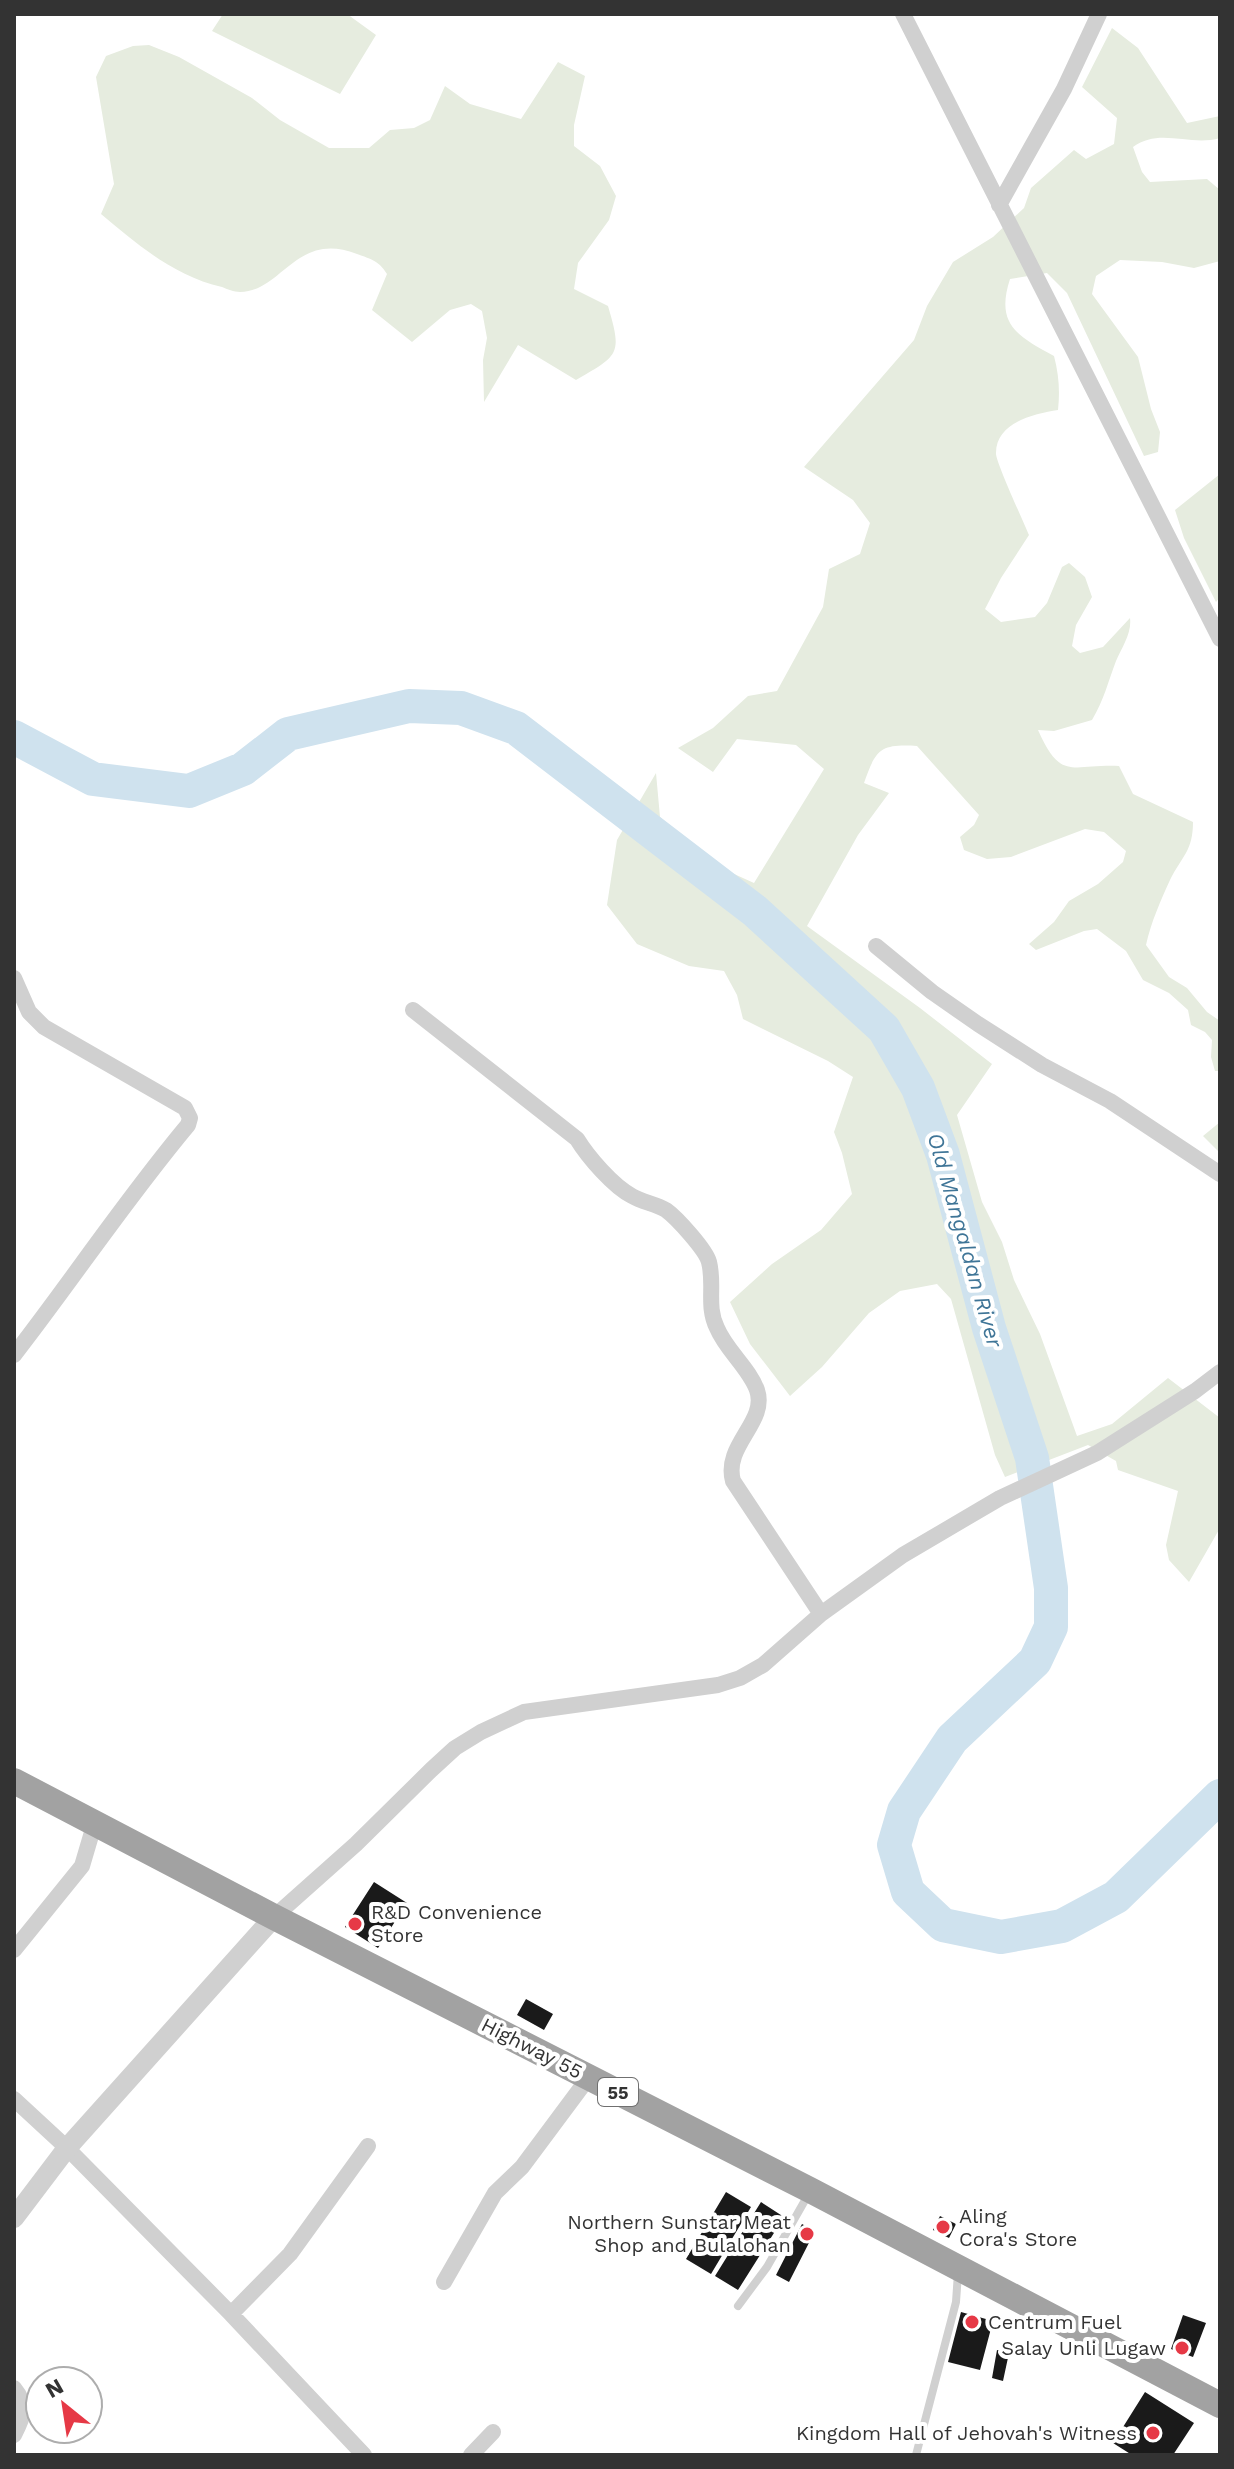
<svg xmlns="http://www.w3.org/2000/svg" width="1234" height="2469" font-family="'Work Sans',sans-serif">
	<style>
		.green { fill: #e6ecdf }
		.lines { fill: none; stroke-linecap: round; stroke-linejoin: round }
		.river { stroke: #cfe2ee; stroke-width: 34 }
		.building { fill: #1a1a1a }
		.service { stroke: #d0d0d0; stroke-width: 8 }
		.minor { stroke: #d0d0d0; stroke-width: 16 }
		.tertiary { stroke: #d0d0d0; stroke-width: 20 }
		.trunk { stroke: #a2a2a2; stroke-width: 26 }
		.poi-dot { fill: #e63946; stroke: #fff; stroke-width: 3 }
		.labels { text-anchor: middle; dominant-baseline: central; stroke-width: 8; stroke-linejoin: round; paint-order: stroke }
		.shield { fill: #fff; stroke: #707070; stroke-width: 2 }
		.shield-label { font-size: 18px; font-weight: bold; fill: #333 }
		.poi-label { font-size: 20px; fill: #333; stroke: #fff; text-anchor: start }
		.street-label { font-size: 20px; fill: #333; stroke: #fff }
		.water-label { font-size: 22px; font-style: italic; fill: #3f7597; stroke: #fff }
	</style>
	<rect width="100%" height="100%" fill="#fff"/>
	<path class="green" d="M 223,14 L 347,14 L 376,35 L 340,94 L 212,31 Z
		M 1112,28 L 1138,48 L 1187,123 L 1220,116 L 1220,138 C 1190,147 1160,127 1133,147 L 1142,172 L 1150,182 L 1207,179 L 1220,190 L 1220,261 L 1194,268 L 1162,262 L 1120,260 L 1096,276 L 1092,294 L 1138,357 L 1151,409 L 1160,432 L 1158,452 L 1144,456 L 1067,293 L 1047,273 L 1010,279 C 995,325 1018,336 1054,356 C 1059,375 1060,391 1058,410 C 1034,414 996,422 996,453 C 995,460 1024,523 1029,535 L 1001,578 L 985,609 L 1001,622 L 1035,617 L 1047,603 L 1062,567 L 1069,563 L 1085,577 L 1092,597 L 1076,625 L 1072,646 L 1080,653 L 1103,647 L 1130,618 C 1132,633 1122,647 1116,661 C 1108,682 1104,700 1092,720 L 1054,731 L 1038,730 C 1061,782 1071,764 1119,766 L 1133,794 L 1193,822 C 1193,851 1182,856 1170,880 C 1161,900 1151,922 1146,945 L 1169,977 L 1187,988 L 1207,1012 L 1220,1021 L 1220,1071 L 1215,1071 L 1211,1057 L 1212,1040 L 1205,1032 L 1191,1025 L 1188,1010 L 1169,993 L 1143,980 L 1126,951 L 1097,929 L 1084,931 L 1036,950 L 1029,944 L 1054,922 L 1069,901 L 1098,884 L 1123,862 L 1126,851 L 1104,832 L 1085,829 L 1011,857 L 987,859 L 964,850 L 960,837 L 974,825 L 979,815 L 917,746 C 880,744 876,749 864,783 L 889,793 L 858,835 L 807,926 L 920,1008 L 992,1064 L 957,1115 L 982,1202 L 1002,1242 L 1014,1280 L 1040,1334 L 1077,1436 L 1112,1424 L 1168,1378 L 1220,1418 L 1220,1528 L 1189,1582 L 1169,1560 L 1166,1545 L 1178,1491 L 1118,1470 L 1116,1461 L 1088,1445 L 1005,1477 L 995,1455 L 951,1299 L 937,1284 L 900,1291 L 869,1313 L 822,1367 L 790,1396 L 750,1344 L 730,1302 L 772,1264 L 821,1230 L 852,1194 L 842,1153 L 834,1132 L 853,1077 L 828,1061 L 743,1019 L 737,995 L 724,971 L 689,966 L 637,944 L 607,905 L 617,840 L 656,773 L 660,817 L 712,864 L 754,883 L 824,769 L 796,745 L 737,739 L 713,772 L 678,748 L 713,728 L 748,696 L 777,691 L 823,607 L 829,569 L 860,554 L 870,523 L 853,500 L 804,467 L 914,340 L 927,306 L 953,262 L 993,237 L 1024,208 L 1031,188 L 1074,150 L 1086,159 L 1114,144 L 1117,118 L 1082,87 Z
		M 149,45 L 179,57 L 252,98 L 280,120 L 329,148 L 369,148 L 390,130 L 414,128 L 430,120 L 445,86 L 470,104 L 521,119 L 558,62 L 585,76 L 574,125 L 574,146 L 600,166 L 616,196 L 609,220 L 578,263 L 574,289 L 608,306 C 622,354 620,355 576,380 L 518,345 L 484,402 L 483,360 L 487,338 L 482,311 L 471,304 L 450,310 L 412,342 L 372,310 L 387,274 C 379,261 371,259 357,254 C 296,230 282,292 240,292 C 234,292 227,289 222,287 C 174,276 138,245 101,214 L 114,184 L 96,77 L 106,56 L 133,46 Z
		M 1220,474 L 1220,597 L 1216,602 L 1184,538 L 1175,510 Z
		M 1220,1122 L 1220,1153 L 1203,1136 Z"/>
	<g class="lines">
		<path class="river" d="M 14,737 L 93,779 L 189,791 L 243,769 L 288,734 L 409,706 L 461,708 L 516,728 L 755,911 L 884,1029 L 918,1088 L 943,1155 L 989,1328 L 1032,1458 L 1051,1588 L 1051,1627 L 1035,1661 L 952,1739 L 904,1811 L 894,1845 L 908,1892 L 943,1925 L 1001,1937 L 1062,1926 L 1116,1897 L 1220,1796"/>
	</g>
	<path class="building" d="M 374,1882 L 407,1903 L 378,1948 L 345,1927 Z
		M 526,1999 L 553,2014 L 544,2030 L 517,2015 Z
		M 726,2192 L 751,2207 L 711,2274 L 686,2259 Z
		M 761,2202 L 784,2217 L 738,2290 L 715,2276 Z
		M 940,2216 L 956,2224 L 949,2238 L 933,2230 Z
		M 802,2224 L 815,2231 L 789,2282 L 776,2275 Z
		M 961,2312 L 993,2321 L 980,2370 L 948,2362 Z
		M 1183,2315 L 1206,2323 L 1193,2357 L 1171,2349 Z
		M 997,2350 L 1009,2353 L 1003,2381 L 992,2378 Z
		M 1145,2392 L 1194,2423 L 1173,2455 L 1132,2455 L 1113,2443 Z"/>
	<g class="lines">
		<path class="service" d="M 738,2306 L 767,2267 L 808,2195
			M 916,2455 L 956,2302 L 958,2273"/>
		<path class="minor" d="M 903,14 L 1220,639
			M 999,205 L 1064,89 L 1099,14
			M 876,946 L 932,992 L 978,1024 L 1042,1065 L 1110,1101 L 1220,1174
			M 14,978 L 29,1012 L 44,1027 L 185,1108 L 190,1118 L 188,1125 C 126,1199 73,1279 14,1355
			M 413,1010 L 577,1139 C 588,1157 613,1186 632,1196 C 642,1202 656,1204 666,1210 C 677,1218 706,1250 709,1262 C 715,1285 706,1306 717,1328 C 726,1350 749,1368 757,1390 C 768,1422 723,1445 733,1481 L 821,1614
			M 274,1917 L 356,1844 L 431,1770 L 455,1748 L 481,1732 L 524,1712 L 718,1685 L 740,1678 L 763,1665 L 821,1614 L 903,1555 L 1000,1498 L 1097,1453 L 1195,1391 L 1220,1372
			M 14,1950 L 82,1866 L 95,1822
			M 14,2099 L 67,2148 L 231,2314 L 364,2455
			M 444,2282 L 495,2193 L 522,2167 L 589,2077
			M 231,2314 L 290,2254 L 368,2146
			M 14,2388 C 28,2405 24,2416 14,2435
			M 471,2455 L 493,2432"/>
		<path class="tertiary" d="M 14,2218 L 67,2148 L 274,1917"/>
		<path class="trunk" d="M 14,1781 L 274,1917 L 810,2190 L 1220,2405"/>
	</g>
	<g class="poi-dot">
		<circle cx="355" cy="1924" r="8"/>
		<circle cx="943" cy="2227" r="8"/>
		<circle cx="807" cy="2234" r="8"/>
		<circle cx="972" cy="2322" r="8"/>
		<circle cx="1182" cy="2348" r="8"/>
		<circle cx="1153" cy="2433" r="8"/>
	</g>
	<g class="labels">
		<rect class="shield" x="598" y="2078" width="40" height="28" rx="6"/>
		<g class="shield-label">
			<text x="618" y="2092">55</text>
		</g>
		<g class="poi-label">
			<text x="371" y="1912">R&amp;D Convenience<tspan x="371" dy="23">Store</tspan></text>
			<text x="959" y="2216">Aling<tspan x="959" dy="23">Cora's Store</tspan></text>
			<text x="791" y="2222" text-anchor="end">Northern Sunstar Meat<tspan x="791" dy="23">Shop and Bulalohan</tspan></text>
			<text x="988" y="2322">Centrum Fuel</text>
			<text x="1166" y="2348" text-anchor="end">Salay Unli Lugaw</text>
			<text x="1137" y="2433" text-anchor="end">Kingdom Hall of Jehovah's Witness</text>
		</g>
		<g class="street-label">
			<text transform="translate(532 2048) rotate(27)">Highway 55</text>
		</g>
		<g class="water-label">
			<text transform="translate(965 1240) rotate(74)">Old Mangaldan River</text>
		</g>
	</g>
	<rect width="1234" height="2469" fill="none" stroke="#333333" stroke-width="32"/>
	<g transform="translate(64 2405) rotate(330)"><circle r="38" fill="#ffffff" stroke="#adadad" stroke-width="2"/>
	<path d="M0-6L14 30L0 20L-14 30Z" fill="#e63946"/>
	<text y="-12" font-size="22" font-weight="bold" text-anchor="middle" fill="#333333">N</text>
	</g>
</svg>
